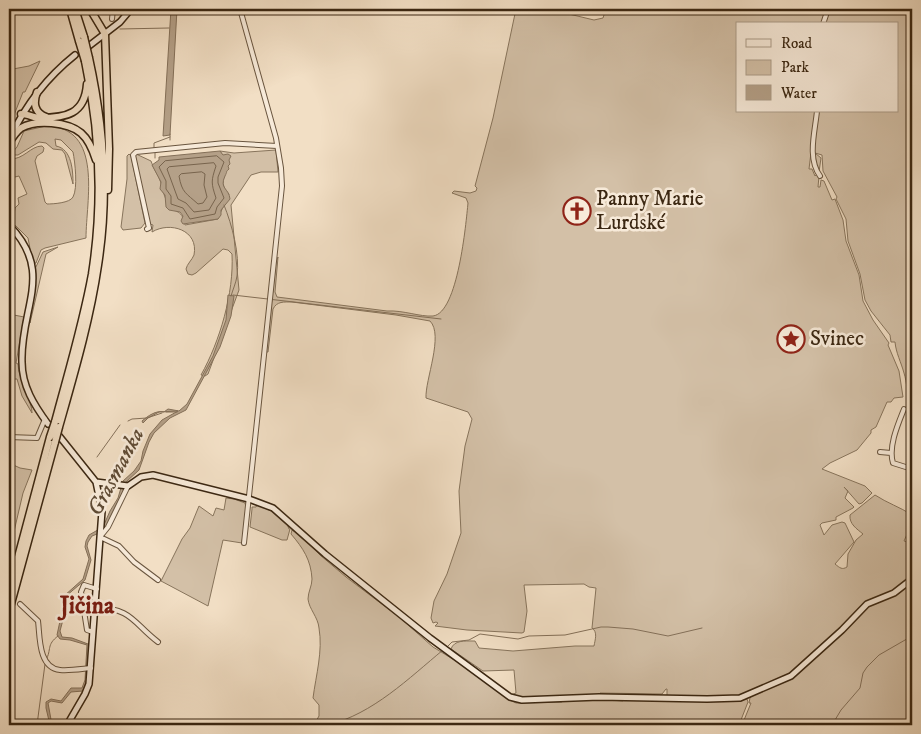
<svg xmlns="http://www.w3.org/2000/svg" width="921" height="734" font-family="'IM FELL DW Pica',serif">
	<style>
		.green { fill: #d3c0a7; stroke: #87745c }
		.water { fill: #b4a088; stroke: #847059 }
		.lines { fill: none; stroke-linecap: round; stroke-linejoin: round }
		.shore { stroke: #78644d; stroke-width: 1 }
		.stream { stroke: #847059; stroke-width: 1 }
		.street-casing { stroke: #69553f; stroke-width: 6 }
		.secondary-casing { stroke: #3b2712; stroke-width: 8 }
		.highway-casing { stroke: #3b2712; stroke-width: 9 }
		.street { stroke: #f7ead9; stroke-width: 4 }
		.secondary { stroke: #f7ead9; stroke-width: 5 }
		.highway { stroke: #f2dfc5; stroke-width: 6 }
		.highway-bridge-casing { stroke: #3b2712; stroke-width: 9; stroke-linecap: butt }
		.highway-bridge { stroke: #f2dfc5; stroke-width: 6 }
		.labels { text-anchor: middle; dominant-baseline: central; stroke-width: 5; stroke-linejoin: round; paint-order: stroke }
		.poi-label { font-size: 21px; fill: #3b2712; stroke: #f7ead9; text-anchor: start }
		.water-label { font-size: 22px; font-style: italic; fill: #5f4b35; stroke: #f7ead9 }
		.quarter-label { font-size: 24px; font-weight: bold; fill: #7a1f14; stroke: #f7ead9 }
	</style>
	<rect width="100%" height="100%" fill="#f2dfc5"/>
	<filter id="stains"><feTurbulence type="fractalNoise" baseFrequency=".004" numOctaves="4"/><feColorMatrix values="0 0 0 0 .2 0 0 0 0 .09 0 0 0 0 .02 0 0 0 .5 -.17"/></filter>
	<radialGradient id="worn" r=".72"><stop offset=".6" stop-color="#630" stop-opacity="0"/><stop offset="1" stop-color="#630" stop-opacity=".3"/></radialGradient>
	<path class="green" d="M 516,9 L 548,9 L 594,20 L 603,18 L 606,9 L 827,9 L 823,24 L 737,24 L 737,111 L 816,111 L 809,169 L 812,169 L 815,176 L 817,174 L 819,176 L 818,187 L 820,187 L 821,180 L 824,181 L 832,200 L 835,199 L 843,220 L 846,241 L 859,275 L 863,301 L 873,320 L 889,343 L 888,345 L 899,371 L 903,397 L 894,398 L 891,402 L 887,402 L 876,427 L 871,430 L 871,433 L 857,450 L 830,463 L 822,469 L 865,486 L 872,493 L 862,503 L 859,504 L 844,487 L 848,491 L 845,498 L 854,507 L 853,508 L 836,517 L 836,520 L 822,523 L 820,525 L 824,535 L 832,525 L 842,522 L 845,523 L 854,542 L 835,564 C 840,568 842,570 847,567 L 848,554 L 856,540 L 863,534 C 857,529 849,524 850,515 L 875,495 C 887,503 900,507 912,515 L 912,523 L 904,541 L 912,543 L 912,578 L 893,592 L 867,602 L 836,634 L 788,676 L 740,696 L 732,697 L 667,696 L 667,689 L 666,689 L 662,694 L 600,693 L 599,699 L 623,701 L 624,699 L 747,699 L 748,702 L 739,725 L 299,725 L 304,721 L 315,723 L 319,716 L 319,705 L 313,698 C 316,675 323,651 319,628 C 318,617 309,609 308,599 C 308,592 312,586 312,579 C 311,560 303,548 291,534 L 292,530 L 301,535 L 320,555 L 346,577 L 399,617 L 433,647 L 469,669 L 510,700 L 516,703 L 562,702 L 562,697 L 520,698 L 511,695 L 516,693 L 514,670 L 483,671 L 451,649 C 454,640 465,641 473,641 L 475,641 L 479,648 L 513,651 L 575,646 L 594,646 C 595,640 598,632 592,628 L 596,588 L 589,587 L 584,584 L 524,585 L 527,611 L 524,632 L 522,633 L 467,630 L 435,626 L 438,623 L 436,622 L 433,623 L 431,618 L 434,601 L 447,574 L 461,533 L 459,491 L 465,446 L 472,419 L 468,412 L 426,398 C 425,380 444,335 430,321 L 396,315 L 292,302 C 284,302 277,301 273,309 L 268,352 L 266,352 L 276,262 L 278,257 L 275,292 L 277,297 L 387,311 C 403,310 420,317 433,316 C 458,313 466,223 468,203 L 466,198 L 452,193 L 454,191 L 470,193 L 476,191 L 477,188 L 475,186 L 493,118 Z
		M 829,9 L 912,9 L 912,410 L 907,405 C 908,394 907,383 904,373 C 901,362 896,353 895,342 L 891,342 L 890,335 L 871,311 L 865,300 L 860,274 L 848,241 L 846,219 L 836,199 L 837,197 L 823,171 L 822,155 L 815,153 L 821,158 L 819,172 C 809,155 817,129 819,111 L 897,111 L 897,24 L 825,24 Z
		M 40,61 L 25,92 L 23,92 L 9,128 L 9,77 L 13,69 L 29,66 Z
		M 46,126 C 104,127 86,201 86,238 L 45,248 L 41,250 L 36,263 L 33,264 L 28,238 L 13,223 L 15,208 L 19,204 L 18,198 L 27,194 L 19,176 L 11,178 L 9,173 L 9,159 C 24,160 30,146 42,146 L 44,148 L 43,152 L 37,156 L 35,161 L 45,202 L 47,204 C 53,204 70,203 73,197 C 78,188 75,162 73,152 L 61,140 L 55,139 L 56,146 C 72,149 73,171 73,184 L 65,154 L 62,150 L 53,149 L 46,143 L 39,142 L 18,155 L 10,155 L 17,147 L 24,131 Z
		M 276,150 L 278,172 L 261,172 L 251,175 L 231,205 L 239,290 L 208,374 L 205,376 L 201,375 C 220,341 234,293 232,254 L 228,250 L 223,249 L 196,273 L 192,275 L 188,274 L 186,269 C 187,264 192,260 194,255 C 199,230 170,221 152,232 L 153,225 L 150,224 L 135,156 L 136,154 L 151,161 C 153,169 159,175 161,183 C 162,189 164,196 167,201 C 173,215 182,207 185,225 L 218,219 C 221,209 226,204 229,194 C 219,184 224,177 228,165 L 220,151 L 234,153 Z
		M 129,154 L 131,156 L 145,223 L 141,228 L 123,230 L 121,227 L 127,179 L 127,156 Z
		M 58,247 L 46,254 L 30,323 L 34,271 L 43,252 Z
		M 9,314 L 24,317 L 16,363 L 18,364 C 18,377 33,404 32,413 L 22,396 L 17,379 L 12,379 L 10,389 L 9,389 Z
		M 9,463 L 20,468 L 32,470 L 23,493 L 9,553 Z
		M 226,498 L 234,499 L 245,503 L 246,507 L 242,543 L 223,540 L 208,606 L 161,581 L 182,539 L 190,528 L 199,506 L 213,516 L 216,508 L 224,510 Z
		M 257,505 C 268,509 286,516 289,529 L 290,529 L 287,540 L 282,540 L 250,527 L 252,509 L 252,507 L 256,507 Z
		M 912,580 L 912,725 L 742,725 L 751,703 L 749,703 L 750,698 L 757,691 L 793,677 L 838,636 L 870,604 Z"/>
	<path class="water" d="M 171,9 L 177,9 L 170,135 L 163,136 Z
		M 220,151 L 223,155 L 228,154 L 231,156 L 229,160 L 230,164 L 228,166 L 229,169 C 224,174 229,168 225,176 C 219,189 229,188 230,199 L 221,210 L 221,215 L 218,219 L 183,224 L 181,221 L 183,216 L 180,212 L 169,210 L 166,207 L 165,195 L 160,189 L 161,182 L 152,165 L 159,160 L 159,157 Z
		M 228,295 L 234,296 L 231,316 L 220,347 L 186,410 L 170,418 L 154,433 L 149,442 L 139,470 L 125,483 L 120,502 L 106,527 L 102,532 L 92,536 L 88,542 L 87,546 L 91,560 L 85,580 L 66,596 L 66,600 L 71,607 L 64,616 L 60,631 L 62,637 L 72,638 L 88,644 L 90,648 L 86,678 L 87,681 L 83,691 L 71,692 L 62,703 L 51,701 L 48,703 L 52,725 L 50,725 L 46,708 L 46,702 L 51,699 L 61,701 L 71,688 L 82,688 L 85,680 L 87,645 L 70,640 L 60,639 L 57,635 L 60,621 L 70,605 L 64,601 L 64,596 L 83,579 L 89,559 L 85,547 L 86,541 L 89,535 L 103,527 L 110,511 L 118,498 L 123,481 L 134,471 L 141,461 L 143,451 L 150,434 L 162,420 L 178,411 L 159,412 L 148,418 L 143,423 L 142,421 C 148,416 156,410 164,412 L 168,409 L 179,411 L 187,404 L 213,356 L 226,320 Z"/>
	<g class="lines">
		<path class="shore" d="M 217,156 L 224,162 L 218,177 L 218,183 L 224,198 L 217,207 L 215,214 L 190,219 L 183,208 L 171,204 L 171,196 L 166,189 L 166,181 L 159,167 L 165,161 Z
			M 214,163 L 216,166 C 211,181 211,183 216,198 L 209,210 L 194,212 L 186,203 L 178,199 L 167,169 L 169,167 Z
			M 202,172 L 205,174 L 204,185 L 207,197 L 203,203 L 198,204 C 186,193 182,193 179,176 L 181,174 Z"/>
		<path class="stream" d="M 120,29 L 169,28
			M 170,134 L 170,140
			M 154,148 L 154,143 L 170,137
			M 155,153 L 155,158
			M 224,205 C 232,225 240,254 237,276 C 236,283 233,289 231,296
			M 233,295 L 441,319
			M 166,412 L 177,412
			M 128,421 L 132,419 L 147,418 L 162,413
			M 97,457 L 120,425
			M 447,647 L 452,642 L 469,640 L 480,634 L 518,639 L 529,636 L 565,635 L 601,627 L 608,627 L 633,629 L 668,636 L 702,628
			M 46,660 C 52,649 46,645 58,636
			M 37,725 L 45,664
			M 290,725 L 296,723 L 311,725
			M 328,725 C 373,714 409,678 443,650
			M 832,725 L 841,710 L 860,688 L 863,673 L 867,667 L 879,655 L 912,636"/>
		<g class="street-casing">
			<path id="street" d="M 240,9 L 276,138 L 281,168 L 282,186 L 244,543
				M 112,19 L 113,9
				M 823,24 L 828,9
				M 817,111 C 815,132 807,158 820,176
				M 147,229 L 149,228 L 133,155 L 136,152 L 225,143 L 277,146
				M 904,409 C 898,424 888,447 893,463 L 912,469
				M 9,437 L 37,438 L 45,419
				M 880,452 L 891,453
				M 128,486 L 108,527 L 100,537 L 119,546 L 134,562 L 158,580
				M 20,604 L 38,621 C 40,636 38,668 60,670 C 69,671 81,669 91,668
				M 95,607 C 133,609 132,622 158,642
				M 93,632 L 87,630 L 81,592 L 84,585 L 97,589"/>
		</g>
		<g class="secondary-casing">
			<path id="secondary" d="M 85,49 L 120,22 L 131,9
				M 10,138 C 26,104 46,78 75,55
				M 9,225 C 55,272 20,308 22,362 C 22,386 34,405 48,424
				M 56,432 L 96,482 L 102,511 L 89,684 L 85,694 L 67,725
				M 96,482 L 128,486 L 141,477 L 153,475 L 249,499 L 273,508 L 325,554 L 430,638 L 510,697 L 522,700 L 599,697 L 707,699 L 740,698 L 791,676 L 842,630 L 867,604 L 894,593 L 912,579"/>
		</g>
		<g class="highway-casing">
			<path id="highway" d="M 70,9 L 79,41
				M 75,9 L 84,37
				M 90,9 L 105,34 L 109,149 L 108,190
				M 37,92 C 33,103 34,112 46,117
				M 21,114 C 28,114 34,118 40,118 C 66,118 85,114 87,84
				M 9,143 C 12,138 16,132 21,128 C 36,119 68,122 81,133 C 89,140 93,150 96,160
				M 55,422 C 68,373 83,324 92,274 C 103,203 100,131 85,61
				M 59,427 C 74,374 90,320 98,265 C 109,195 104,126 89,58
				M 9,591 L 50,437
				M 9,611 L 55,442"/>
		</g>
		<use href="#street" class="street"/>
		<use href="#secondary" class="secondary"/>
		<use href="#highway" class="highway"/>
		<g class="highway-bridge-casing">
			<path id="highway-bridge" d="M 84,37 L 89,58
				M 79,41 L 85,61
				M 50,437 L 55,422
				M 55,442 L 59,427"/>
		</g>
		<use href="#highway-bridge" class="highway-bridge"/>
	</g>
	<defs>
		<g id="church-ring" transform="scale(1.4375)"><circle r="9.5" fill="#f7ead9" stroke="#8f2418" stroke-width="1.5"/><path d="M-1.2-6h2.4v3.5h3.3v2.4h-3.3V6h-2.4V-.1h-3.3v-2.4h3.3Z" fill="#8f2418"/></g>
		<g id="sight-ring" transform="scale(1.4375)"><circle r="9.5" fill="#f7ead9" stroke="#8f2418" stroke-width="1.5"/><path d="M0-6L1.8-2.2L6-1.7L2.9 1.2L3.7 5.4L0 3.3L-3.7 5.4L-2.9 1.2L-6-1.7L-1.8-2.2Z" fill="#8f2418"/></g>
	</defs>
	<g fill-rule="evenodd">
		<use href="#church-ring" x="577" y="211"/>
		<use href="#sight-ring" x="791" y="339"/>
	</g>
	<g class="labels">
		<g class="poi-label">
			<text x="596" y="199">Panny Marie<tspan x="596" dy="24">Lurdské</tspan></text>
			<text x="810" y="339">Svinec</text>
		</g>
		<g class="water-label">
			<text transform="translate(116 472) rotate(-62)">Grasmanka</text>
		</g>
		<g class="quarter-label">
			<text x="87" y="606">Jičina</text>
		</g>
	</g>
	<rect width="921" height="734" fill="none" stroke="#f2dfc5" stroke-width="30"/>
	<rect x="10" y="10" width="901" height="714" fill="none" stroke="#3b2712" stroke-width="2.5"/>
	<rect x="15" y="15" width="891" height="704" fill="none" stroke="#3b2712"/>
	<rect x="736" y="22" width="162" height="90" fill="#f7ead9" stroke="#ac9c89"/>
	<rect x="746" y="39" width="25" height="8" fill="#f7ead9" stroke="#ac9c89"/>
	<text x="781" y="48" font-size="15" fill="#3b2712">Road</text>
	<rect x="746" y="60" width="25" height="15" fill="#d3c0a7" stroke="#ac9c89"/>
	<text x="781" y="72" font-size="15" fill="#3b2712">Park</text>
	<rect x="746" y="85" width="25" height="15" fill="#b4a088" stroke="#ac9c89"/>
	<text x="781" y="98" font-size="15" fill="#3b2712">Water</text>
	<rect width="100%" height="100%" filter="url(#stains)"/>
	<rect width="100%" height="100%" fill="url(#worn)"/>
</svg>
